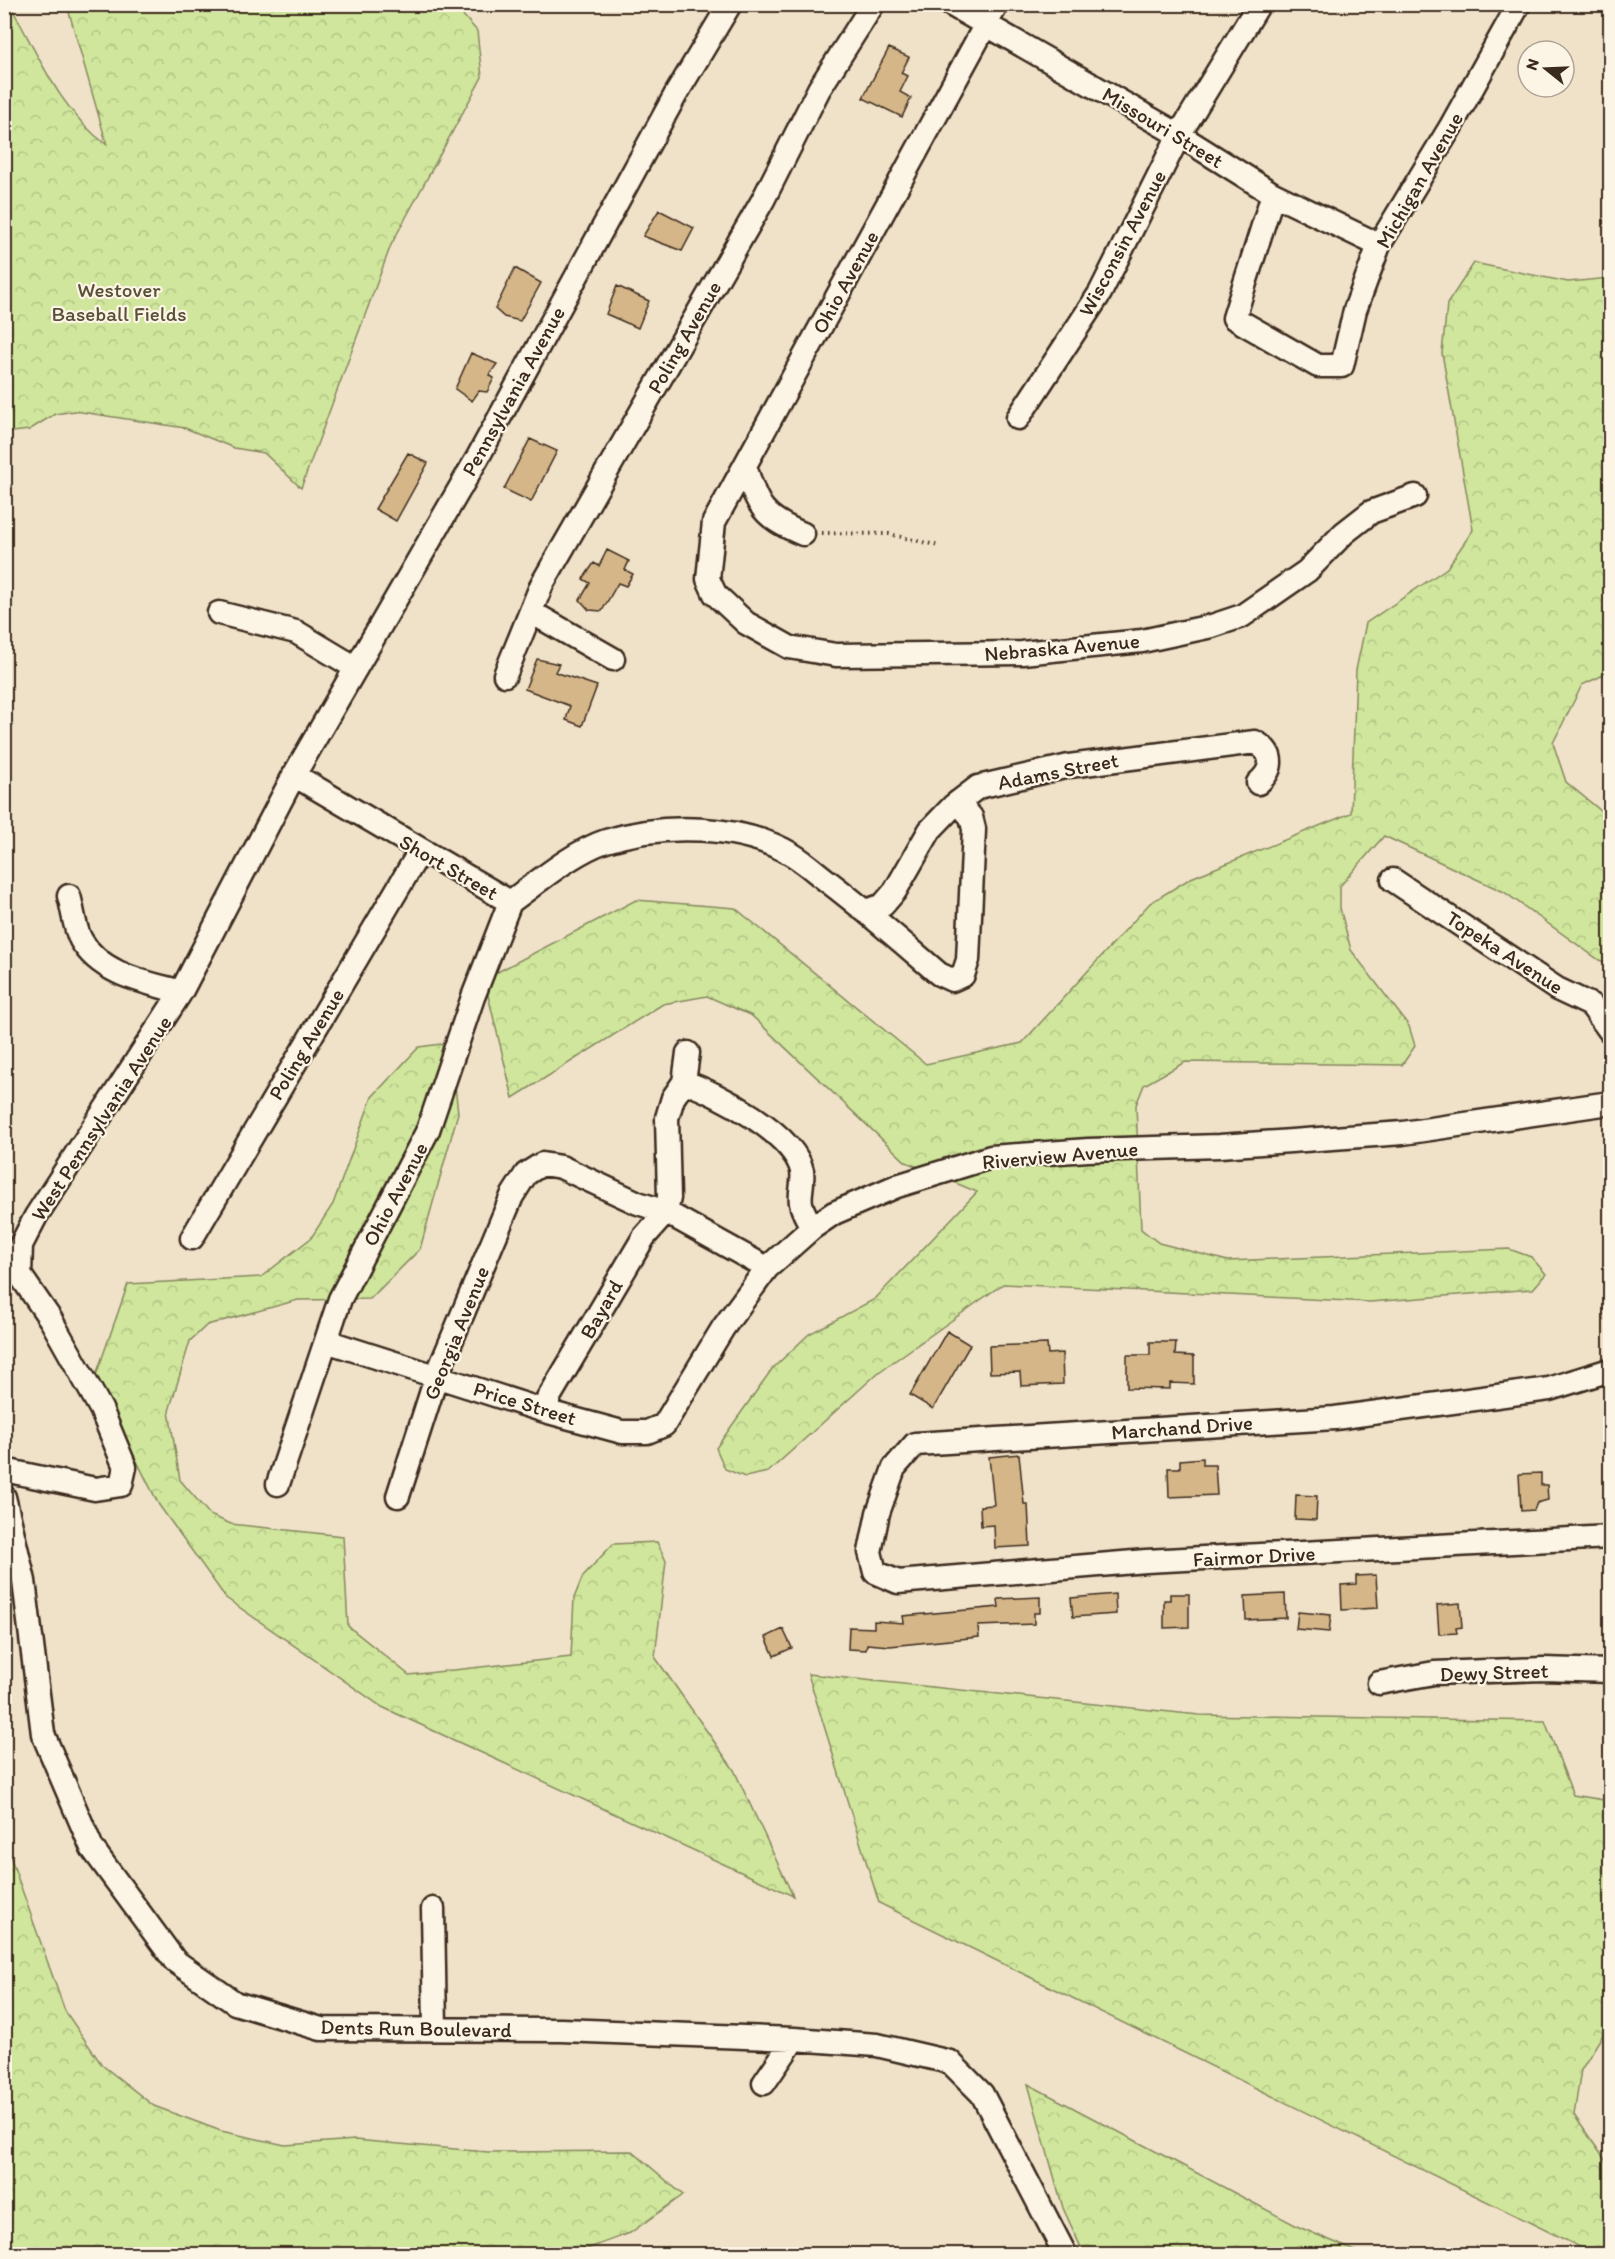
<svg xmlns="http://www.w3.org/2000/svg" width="1615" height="2259" font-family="Itim,sans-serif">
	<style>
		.forest { fill: url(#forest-crowns); stroke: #85885d; stroke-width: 1.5 }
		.building { fill: #d5b688; stroke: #3b2a1e; stroke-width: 1.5 }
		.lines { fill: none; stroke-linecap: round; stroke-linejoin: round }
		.minor-casing { stroke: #3b2a1e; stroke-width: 27 }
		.path { stroke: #3b2a1e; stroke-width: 4; stroke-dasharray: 1.5 4.5; stroke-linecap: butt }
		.minor { stroke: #fcf5e5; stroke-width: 22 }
		.labels { text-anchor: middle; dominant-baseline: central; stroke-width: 4.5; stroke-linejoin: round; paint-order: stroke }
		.street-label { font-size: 21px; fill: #3b2a1e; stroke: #fcf5e5 }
		.park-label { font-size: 21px; fill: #595037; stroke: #fcf5e5 }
	</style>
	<defs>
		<pattern id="forest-crowns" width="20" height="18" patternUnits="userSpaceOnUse" patternTransform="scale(1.5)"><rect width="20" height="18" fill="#cfe69c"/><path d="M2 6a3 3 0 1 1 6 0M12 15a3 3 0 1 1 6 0" fill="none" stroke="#b3c586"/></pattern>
	</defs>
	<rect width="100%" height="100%" fill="#f0e2c9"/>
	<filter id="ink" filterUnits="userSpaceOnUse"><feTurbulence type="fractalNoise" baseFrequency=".0167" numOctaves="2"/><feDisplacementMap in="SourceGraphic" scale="12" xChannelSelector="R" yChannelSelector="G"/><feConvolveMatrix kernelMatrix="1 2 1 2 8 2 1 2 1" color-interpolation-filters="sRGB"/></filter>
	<g filter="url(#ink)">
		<path class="forest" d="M 4,5 L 10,5 C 38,54 59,110 107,145 L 67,5 L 454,5 L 477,31 L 482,77 L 391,245 L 301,488 L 264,453 L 234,448 L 185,428 L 75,411 L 55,414 L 29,430 L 5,433 Z
			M 1474,263 L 1568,282 L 1610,278 L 1610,672 L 1582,685 L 1553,743 L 1566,782 L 1601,811 L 1610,848 L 1610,964 L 1599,960 L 1504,892 L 1384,836 L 1340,886 L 1340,908 L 1351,950 L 1409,1026 L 1415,1046 L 1402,1065 L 1185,1062 L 1144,1085 L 1136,1105 L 1141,1229 L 1159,1243 L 1228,1261 L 1509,1249 L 1531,1257 L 1546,1274 L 1533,1289 L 1370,1302 L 1003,1284 L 879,1372 L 768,1472 L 745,1477 L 725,1469 L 716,1448 L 772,1369 L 809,1334 L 875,1299 L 977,1192 L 906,1162 L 752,1016 L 707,996 L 663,1004 L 513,1098 L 484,979 L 636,900 L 735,908 L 926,1064 L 1022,1043 L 1150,903 L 1191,878 L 1351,813 L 1356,670 L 1366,623 L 1447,568 L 1473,530 L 1442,353 L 1447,304 Z
			M 441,1044 L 453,1066 L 458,1113 L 420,1249 L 370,1299 L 298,1300 L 207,1325 L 190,1341 L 169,1411 L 180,1480 L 210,1515 L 231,1524 L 343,1536 L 348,1626 L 409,1675 L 571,1657 L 574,1598 L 583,1576 L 613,1544 L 657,1542 L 666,1561 L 655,1657 L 734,1770 L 793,1896 L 382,1707 L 226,1598 L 159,1505 L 95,1378 L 128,1284 L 261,1277 L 311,1238 L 333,1204 L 372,1097 L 419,1047 Z
			M 808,1674 L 1199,1715 L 1545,1721 L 1573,1795 L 1610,1801 L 1610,2023 L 1581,2070 L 1574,2115 L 1610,2167 L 1610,2254 L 1594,2254 L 879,1903 Z
			M 4,1839 L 65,2011 L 102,2065 L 154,2106 L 221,2131 L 285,2145 L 355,2140 L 488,2152 L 632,2151 L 683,2195 L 630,2233 L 573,2254 L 5,2254 Z
			M 1028,2084 L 1299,2227 L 1362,2254 L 1084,2254 L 1063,2208 Z"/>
		<path class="building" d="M 889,48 L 909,57 L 901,73 L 908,76 L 900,92 L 911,98 L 902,117 L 863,98 Z
			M 659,210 L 694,228 L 682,251 L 643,236 Z
			M 515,268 L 541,283 L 520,321 L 504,317 L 495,309 Z
			M 617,286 L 649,301 L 638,328 L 606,314 Z
			M 471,353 L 497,364 L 489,375 L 494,378 L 487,392 L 479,391 L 472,401 L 455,389 Z
			M 530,439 L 557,451 L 531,502 L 504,489 Z
			M 408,453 L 428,463 L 396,521 L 375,509 Z
			M 607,550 L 629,561 L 625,570 L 633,574 L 626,586 L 618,583 L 602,611 L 589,610 L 580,600 L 590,583 L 583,579 L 594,563 L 599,566 Z
			M 537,659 L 559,664 L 555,672 L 597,686 L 582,726 L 566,720 L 570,706 L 525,689 Z
			M 947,1331 L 970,1345 L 933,1409 L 910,1395 Z
			M 1150,1342 L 1176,1342 L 1175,1355 L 1194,1356 L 1194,1384 L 1170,1383 L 1170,1389 L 1127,1388 L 1127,1355 L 1150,1355 Z
			M 1047,1344 L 1048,1354 L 1062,1353 L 1063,1384 L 1021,1386 L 1020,1372 L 990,1373 L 989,1346 Z
			M 1019,1454 L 1024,1504 L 1028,1504 L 1030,1546 L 995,1548 L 994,1525 L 981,1526 L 980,1506 L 994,1505 L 989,1457 Z
			M 1203,1458 L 1203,1465 L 1215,1465 L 1217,1495 L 1169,1497 L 1168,1468 L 1180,1468 L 1180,1460 Z
			M 1541,1473 L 1541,1485 L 1547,1485 L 1548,1500 L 1537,1503 L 1534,1510 L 1521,1511 L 1519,1474 Z
			M 1296,1495 L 1317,1496 L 1316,1520 L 1295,1519 Z
			M 1376,1575 L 1378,1608 L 1342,1610 L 1341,1585 L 1356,1584 L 1356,1576 Z
			M 1115,1594 L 1116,1614 L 1073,1617 L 1071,1598 Z
			M 1170,1594 L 1189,1594 L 1189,1627 L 1164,1628 L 1164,1600 L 1170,1600 Z
			M 1285,1594 L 1286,1618 L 1246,1620 L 1245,1596 Z
			M 1040,1597 L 1040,1613 L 1034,1613 L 1034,1624 L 978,1626 L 979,1637 L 890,1646 L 867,1644 L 866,1650 L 848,1649 L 849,1627 L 874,1628 L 874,1621 L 904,1623 L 903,1616 L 999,1607 L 998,1599 Z
			M 1460,1603 L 1462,1627 L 1456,1628 L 1457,1633 L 1439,1634 L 1437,1605 Z
			M 1298,1612 L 1331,1615 L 1329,1632 L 1296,1629 Z
			M 783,1629 L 792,1648 L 774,1656 L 766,1637 Z"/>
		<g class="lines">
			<g class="minor-casing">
				<path id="minor" d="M 950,4 L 1179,135 L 1273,194 L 1379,245
					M 997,4 L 714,522 L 708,579 L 715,594 L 746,623 L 789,647 L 836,655 L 1022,653 L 1142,641 L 1212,626 L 1242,616 L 1307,571 L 1344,533 L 1371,512 L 1415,496
					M 1273,194 L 1234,318 L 1318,366 L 1342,366 L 1355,310 L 1379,245 L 1450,128 L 1519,4
					M 1018,418 L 1100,293 L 1179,135 L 1259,4
					M 745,466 C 758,507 762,517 803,534
					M 531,612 L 613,659
					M 219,613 L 296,632 L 356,668
					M 505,675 L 542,584 L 763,200 L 819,89 L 873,4
					M 294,775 L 510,902 C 538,882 573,852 606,841 C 663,823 741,824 793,855 C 806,863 818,874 830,883 C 868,912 903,943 939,974 L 952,980 L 963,975 L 968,960 L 974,829 L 971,817 L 958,802
					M 1393,880 L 1557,989 L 1591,1005 L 1610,1031
					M 69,896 C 73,909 74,928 81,940 C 101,975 146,982 181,992
					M 866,911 L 883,905 L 895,891 L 930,830 L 953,806 L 978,787 L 1069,766 L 1255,742 C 1275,753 1274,769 1258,783
					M 684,1082 C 718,1093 794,1134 802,1171 C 804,1182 799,1193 801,1203 C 802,1211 809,1221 812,1228
					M 192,1238 L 420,851
					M 326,1341 L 548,1412 L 622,1432 L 647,1432 L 664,1425 L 723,1328 L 767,1268 L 812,1228 L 834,1213 L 897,1186 L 991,1157 L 1088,1150 L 1220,1146 L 1403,1133 L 1610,1103
					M 1610,1370 L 1549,1389 L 1335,1418 L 915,1444 L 894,1468 L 878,1513 L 870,1552 L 875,1572 L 898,1582 L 1146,1561 L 1610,1537
					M 548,1412 L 548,1399 L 644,1237 L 666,1212 L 669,1198 L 667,1118 L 673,1098 L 684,1082 L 688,1053
					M 4,1470 L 95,1489 L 121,1485 L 125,1467 L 101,1409 L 51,1320 L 20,1275 L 21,1245 L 36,1216 L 181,992 L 294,775 L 478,457 L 676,94 L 730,4
					M 278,1484 L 340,1299 L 428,1130 L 473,997 L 510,902
					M 398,1496 L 437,1375 L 512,1196 L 526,1174 L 542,1164 L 561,1167 L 638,1203 L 666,1212 L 767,1268
					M 4,1497 L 24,1581 L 43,1734 L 92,1848 L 175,1961 L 235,2003 L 321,2029 L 561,2030 L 794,2039 L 877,2045 L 950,2062 L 982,2094 L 1065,2254
					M 1379,1683 L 1434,1673 L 1543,1669 L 1610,1671
					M 433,1909 L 435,2029
					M 764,2083 L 794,2039"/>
			</g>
			<path class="path" d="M 822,533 L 889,534 L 939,546"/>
			<use href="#minor" class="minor"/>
		</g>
	</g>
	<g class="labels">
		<g class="street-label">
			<text transform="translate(1163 127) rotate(31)">Missouri Street</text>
			<text transform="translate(1419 180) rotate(-60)">Michigan Avenue</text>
			<text transform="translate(1122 243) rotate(-62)">Wisconsin Avenue</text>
			<text transform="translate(845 282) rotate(-61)">Ohio Avenue</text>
			<text transform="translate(684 337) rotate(-60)">Poling Avenue</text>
			<text transform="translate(513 391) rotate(-61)">Pennsylvania Avenue</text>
			<text transform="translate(1062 647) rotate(-5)">Nebraska Avenue</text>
			<text transform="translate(1058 771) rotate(-11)">Adams Street</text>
			<text transform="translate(449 867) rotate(30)">Short Street</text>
			<text transform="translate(1505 952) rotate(33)">Topeka Avenue</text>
			<text transform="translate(306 1044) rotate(-59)">Poling Avenue</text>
			<text transform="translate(101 1118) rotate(-57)">West Pennsylvania Avenue</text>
			<text transform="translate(1060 1155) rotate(-5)">Riverview Avenue</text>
			<text transform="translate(395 1194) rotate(-62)">Ohio Avenue</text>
			<text transform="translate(601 1309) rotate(-60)">Bayard</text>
			<text transform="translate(456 1333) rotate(-68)">Georgia Avenue</text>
			<text transform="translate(525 1403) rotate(17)">Price Street</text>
			<text transform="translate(1182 1427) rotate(-4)">Marchand Drive</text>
			<text transform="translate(1254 1556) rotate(-3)">Fairmor Drive</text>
			<text transform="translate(1494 1672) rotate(-2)">Dewy Street</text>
			<text transform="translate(416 2028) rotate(1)">Dents Run Boulevard</text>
		</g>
		<g class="park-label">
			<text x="119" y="289">Westover<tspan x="119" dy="24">Baseball Fields</tspan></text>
		</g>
	</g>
	<rect width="1615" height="2259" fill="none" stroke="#fcf5e5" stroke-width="24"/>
	<rect x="12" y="12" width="1591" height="2235" fill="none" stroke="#3b2a1e" stroke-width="2" filter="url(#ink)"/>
	<g transform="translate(1546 69) rotate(288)"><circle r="28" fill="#fcf5e5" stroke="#afa495" stroke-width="1.5"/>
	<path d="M0-4.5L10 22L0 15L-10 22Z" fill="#3b2a1e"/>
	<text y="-9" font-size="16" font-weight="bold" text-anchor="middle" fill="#3b2a1e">N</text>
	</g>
</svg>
